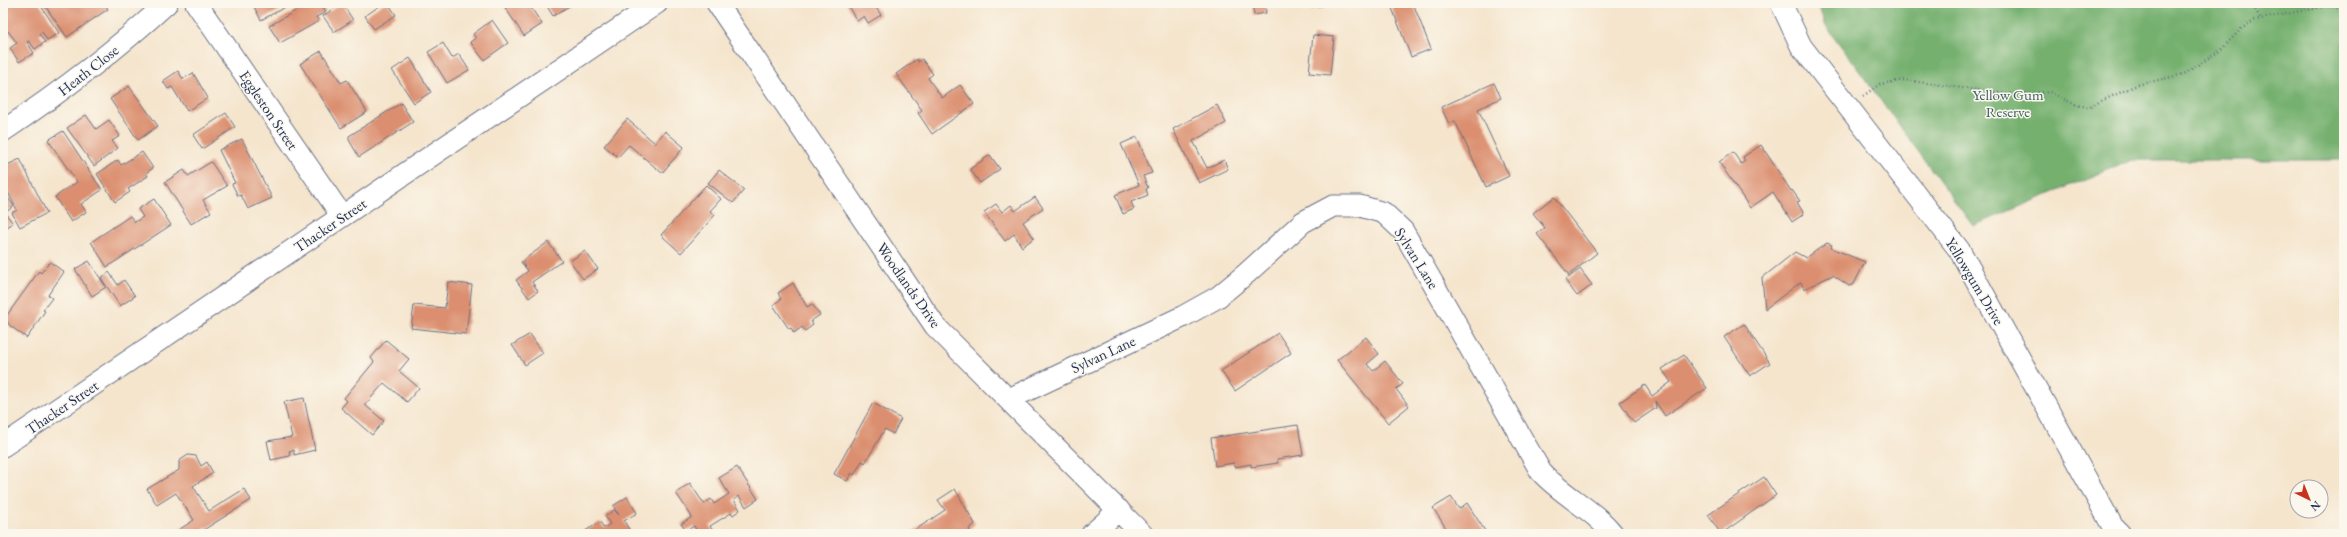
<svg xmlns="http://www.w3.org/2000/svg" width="2347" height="537" font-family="'EB Garamond',serif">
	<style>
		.forest { fill: #74b06e; stroke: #487066 }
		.building { fill: #db8f6f }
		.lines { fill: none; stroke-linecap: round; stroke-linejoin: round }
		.minor-casing { stroke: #676f85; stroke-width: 23 }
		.path { stroke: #676f85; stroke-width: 2.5; stroke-dasharray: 1 3; stroke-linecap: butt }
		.minor { stroke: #fff; stroke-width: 21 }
		.labels { text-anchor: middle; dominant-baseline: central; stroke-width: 3; stroke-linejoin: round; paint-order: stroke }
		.street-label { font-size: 15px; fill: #1b2f5e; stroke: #fbf7ec }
		.park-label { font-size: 15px; fill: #3e5e68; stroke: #fbf7ec }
	</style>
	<rect width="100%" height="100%" fill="#fbf7ec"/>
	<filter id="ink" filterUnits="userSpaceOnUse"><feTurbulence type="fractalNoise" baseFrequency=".025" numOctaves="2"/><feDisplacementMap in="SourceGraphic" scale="8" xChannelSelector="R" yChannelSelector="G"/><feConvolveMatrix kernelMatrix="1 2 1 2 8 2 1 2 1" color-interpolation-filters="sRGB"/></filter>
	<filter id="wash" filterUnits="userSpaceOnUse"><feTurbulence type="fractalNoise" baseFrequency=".012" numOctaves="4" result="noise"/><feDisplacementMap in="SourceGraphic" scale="16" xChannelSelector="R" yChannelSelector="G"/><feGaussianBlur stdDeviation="0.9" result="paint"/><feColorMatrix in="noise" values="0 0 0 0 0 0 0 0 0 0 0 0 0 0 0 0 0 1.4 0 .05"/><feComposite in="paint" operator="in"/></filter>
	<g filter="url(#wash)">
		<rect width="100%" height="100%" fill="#f5e5cd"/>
		<path class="forest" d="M 1818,3 L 2344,3 L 2344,160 L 2132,160 L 1973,226 L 1824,23 Z"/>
		<g id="blocks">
			<path class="building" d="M 3,3 L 39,3 L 59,33 L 47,40 L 42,32 L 39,34 L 45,42 L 35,49 L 29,41 L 27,42 L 34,53 L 19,62 L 10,48 L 17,43 L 8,31 L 4,34 L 3,32 Z
				M 43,3 L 104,3 L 108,9 L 67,37 Z
				M 252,3 L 293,3 L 261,20 Z
				M 309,3 L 321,3 L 326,12 L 316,17 L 319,21 L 280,43 L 269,26 Z
				M 342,3 L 353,20 L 334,32 L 323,16 Z
				M 384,3 L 388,3 L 396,15 L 374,29 L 365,16 Z
				M 502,3 L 528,3 L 542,24 L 524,36 Z
				M 545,3 L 574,3 L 553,16 Z
				M 846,3 L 873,3 L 881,15 L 868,23 L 864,16 L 857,21 Z
				M 1252,3 L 1271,3 L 1271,4 L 1265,5 L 1266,13 L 1254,15 Z
				M 1311,3 L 1329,3 L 1329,5 L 1311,7 Z
				M 1390,3 L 1413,3 L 1431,49 L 1411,57 Z
				M 492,20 L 508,43 L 484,60 L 470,42 L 476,38 L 473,34 Z
				M 1313,35 L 1334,37 L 1330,75 L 1309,73 Z
				M 443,43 L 452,58 L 459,54 L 469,70 L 447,83 L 428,52 Z
				M 321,51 L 341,83 L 347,80 L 367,112 L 341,128 L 300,64 Z
				M 410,58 L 431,92 L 414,103 L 392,70 Z
				M 917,59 L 918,62 L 922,59 L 933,74 L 928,78 L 942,98 L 960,85 L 974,104 L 932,134 L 918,113 L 922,110 L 896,74 Z
				M 178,71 L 183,79 L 193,73 L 208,98 L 187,111 L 172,87 L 168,89 L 163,81 Z
				M 1494,83 L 1501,98 L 1478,109 L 1509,176 L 1486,187 L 1455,121 L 1449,124 L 1441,107 Z
				M 129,86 L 158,126 L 138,140 L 110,99 Z
				M 401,103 L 413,122 L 359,157 L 349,140 L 349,136 Z
				M 1217,105 L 1226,123 L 1193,141 L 1207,168 L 1224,160 L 1228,169 L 1199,183 L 1173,129 Z
				M 226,113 L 235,127 L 202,149 L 193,135 Z
				M 86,115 L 96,129 L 109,120 L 120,136 L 112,141 L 118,148 L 94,166 L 67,128 Z
				M 627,119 L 655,143 L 665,131 L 684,147 L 662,173 L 629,145 L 618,157 L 604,146 Z
				M 63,131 L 102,190 L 81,204 L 86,212 L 71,222 L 55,197 L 77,182 L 48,140 Z
				M 1137,137 L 1152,173 L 1143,176 L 1148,188 L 1146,189 L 1148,195 L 1131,202 L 1134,209 L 1123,214 L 1115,195 L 1139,185 L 1121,144 Z
				M 242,139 L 272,198 L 248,209 L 241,195 L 238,196 L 232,184 L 235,183 L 219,150 Z
				M 1761,145 L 1791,191 L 1792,190 L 1800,201 L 1797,202 L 1804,214 L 1792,222 L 1773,192 L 1750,208 L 1719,162 L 1733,152 L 1741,164 L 1745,161 L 1743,157 Z
				M 142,152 L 153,168 L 146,173 L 148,176 L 128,189 L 130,192 L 115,202 L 97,174 L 118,160 L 121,165 Z
				M 990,155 L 1000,169 L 980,183 L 970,169 Z
				M 20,159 L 47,213 L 20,227 L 12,213 L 17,210 L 3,182 L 3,167 Z
				M 211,162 L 227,186 L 203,200 L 211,212 L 191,224 L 165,182 L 184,170 L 188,176 Z
				M 719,170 L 744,190 L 733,203 L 708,183 Z
				M 706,185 L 721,199 L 710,211 L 715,215 L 681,253 L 661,235 Z
				M 3,191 L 14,206 L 5,213 L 13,223 L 6,228 L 3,224 Z
				M 1035,197 L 1043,208 L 1023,222 L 1034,238 L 1022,247 L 1014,234 L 1005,241 L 984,212 L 996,204 L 1002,212 L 1011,205 L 1015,211 Z
				M 1554,197 L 1597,253 L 1569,275 L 1537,234 L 1545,228 L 1533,213 Z
				M 154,199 L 171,225 L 107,267 L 91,242 L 130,216 L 135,222 L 143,217 L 138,209 Z
				M 548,242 L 562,261 L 532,282 L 538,291 L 529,298 L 516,280 L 528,271 L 521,262 Z
				M 1827,243 L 1832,245 L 1831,248 L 1865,262 L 1854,284 L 1849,286 L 1833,275 L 1804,289 L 1801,282 L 1765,309 L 1762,278 L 1795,252 L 1806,258 Z
				M 585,251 L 598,269 L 583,279 L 570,261 Z
				M 89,261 L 106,287 L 92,296 L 75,269 Z
				M 50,262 L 64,272 L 48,295 L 52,298 L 43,310 L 45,311 L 27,338 L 10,326 L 5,318 L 39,271 L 41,273 Z
				M 1580,269 L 1592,285 L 1577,296 L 1565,280 Z
				M 109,272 L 118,285 L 124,280 L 135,296 L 120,306 L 101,278 Z
				M 448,282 L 472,285 L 466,334 L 411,328 L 414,305 L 445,308 Z
				M 793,283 L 807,307 L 812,304 L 820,315 L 811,321 L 813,325 L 805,331 L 802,327 L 794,333 L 791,328 L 789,329 L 773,305 L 781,299 L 778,293 Z
				M 1744,324 L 1770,363 L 1750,376 L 1724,337 Z
				M 1278,333 L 1291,353 L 1235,391 L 1221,371 Z
				M 530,334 L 543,353 L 525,365 L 512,345 Z
				M 1366,337 L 1379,354 L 1367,364 L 1373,371 L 1385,361 L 1403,384 L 1396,389 L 1409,406 L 1388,423 L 1337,360 Z
				M 386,340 L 409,359 L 399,371 L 419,388 L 407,402 L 384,383 L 365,405 L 384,421 L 372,435 L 341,408 L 347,401 L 344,398 L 374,362 L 371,358 Z
				M 1684,355 L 1707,388 L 1665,416 L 1655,401 L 1656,408 L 1634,423 L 1620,402 L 1645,385 L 1652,396 L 1671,382 L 1662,369 Z
				M 304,398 L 315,450 L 294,455 L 294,450 L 289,451 L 290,456 L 271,460 L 267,441 L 292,437 L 284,402 Z
				M 873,403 L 901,419 L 893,434 L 885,429 L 865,463 L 862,461 L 854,475 L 852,473 L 847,481 L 834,474 Z
				M 1298,425 L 1303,455 L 1277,459 L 1278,463 L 1251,467 L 1251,464 L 1235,467 L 1234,463 L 1215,466 L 1211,438 Z
				M 188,455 L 196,456 L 201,466 L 207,462 L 213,473 L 193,486 L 209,511 L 244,489 L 251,500 L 197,534 L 179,534 L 177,531 L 194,520 L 176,493 L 157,505 L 147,489 L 179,470 L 179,461 Z
				M 737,467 L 758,499 L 746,507 L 739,496 L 734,500 L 740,510 L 733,515 L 731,513 L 710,526 L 715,534 L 692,534 L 697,531 L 694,526 L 686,531 L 681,524 L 692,517 L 676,493 L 690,483 L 704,504 L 711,499 L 714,504 L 729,494 L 719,478 Z
				M 1764,477 L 1776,495 L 1721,534 L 1708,515 Z
				M 955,489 L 975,524 L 969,529 L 970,531 L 966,534 L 909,534 L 945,510 L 938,500 Z
				M 627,497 L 637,513 L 624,521 L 630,531 L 625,534 L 580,534 L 600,522 L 604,528 L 610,524 L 605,516 L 614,510 L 619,515 L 613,506 Z
				M 1451,497 L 1459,509 L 1467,503 L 1487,534 L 1450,534 L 1433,508 Z"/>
		</g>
	</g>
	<g filter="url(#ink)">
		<use href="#blocks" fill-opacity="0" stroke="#676f85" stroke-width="1"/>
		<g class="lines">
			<g class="minor-casing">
				<path id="minor" d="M 196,3 L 342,216
					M 717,3 L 935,326 L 1142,534
					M 1781,3 L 1801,46 L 1960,251 L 2113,527 L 2120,534
					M 3,131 C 61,92 116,50 167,3
					M 1009,399 L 1182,317 L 1218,297 L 1247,273 L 1303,222 L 1333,206 L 1360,206 L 1384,213 L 1403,231 L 1541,472 C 1563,496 1593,509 1613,534
					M 3,446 L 657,3
					M 1092,534 L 1119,510"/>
			</g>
			<path class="path" d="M 2251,3 L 2261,19
				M 1863,96 L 1880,84 L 1904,80 L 2007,94 L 2050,92 L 2076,105 L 2088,107 L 2137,85 L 2184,74 L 2221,50 L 2241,29 L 2255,20 L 2327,6 L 2344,9"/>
			<use href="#minor" class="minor"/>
		</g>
	</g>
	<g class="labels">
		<g class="street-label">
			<text transform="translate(88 70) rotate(-38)">Heath Close</text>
			<text transform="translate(269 110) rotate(56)">Eggleston Street</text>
			<text transform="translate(330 225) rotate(-34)">Thacker Street</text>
			<text transform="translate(1417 258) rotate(58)">Sylvan Lane</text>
			<text transform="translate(1975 281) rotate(59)">Yellowgum Drive</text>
			<text transform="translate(909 285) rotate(55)">Woodlands Drive</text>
			<text transform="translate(1103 354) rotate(-25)">Sylvan Lane</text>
			<text transform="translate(62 407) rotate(-34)">Thacker Street</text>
		</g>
		<g class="park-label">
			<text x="2008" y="94">Yellow Gum<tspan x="2008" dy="17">Reserve</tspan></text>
		</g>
	</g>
	<rect width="2347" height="537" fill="none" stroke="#fbf7ec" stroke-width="16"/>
	<g transform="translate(2309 499) rotate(137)"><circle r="19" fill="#fbf7ec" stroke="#a1a7b3"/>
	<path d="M0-3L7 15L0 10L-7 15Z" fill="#c8321e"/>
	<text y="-6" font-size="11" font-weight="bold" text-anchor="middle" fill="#1b2f5e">N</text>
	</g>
</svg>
